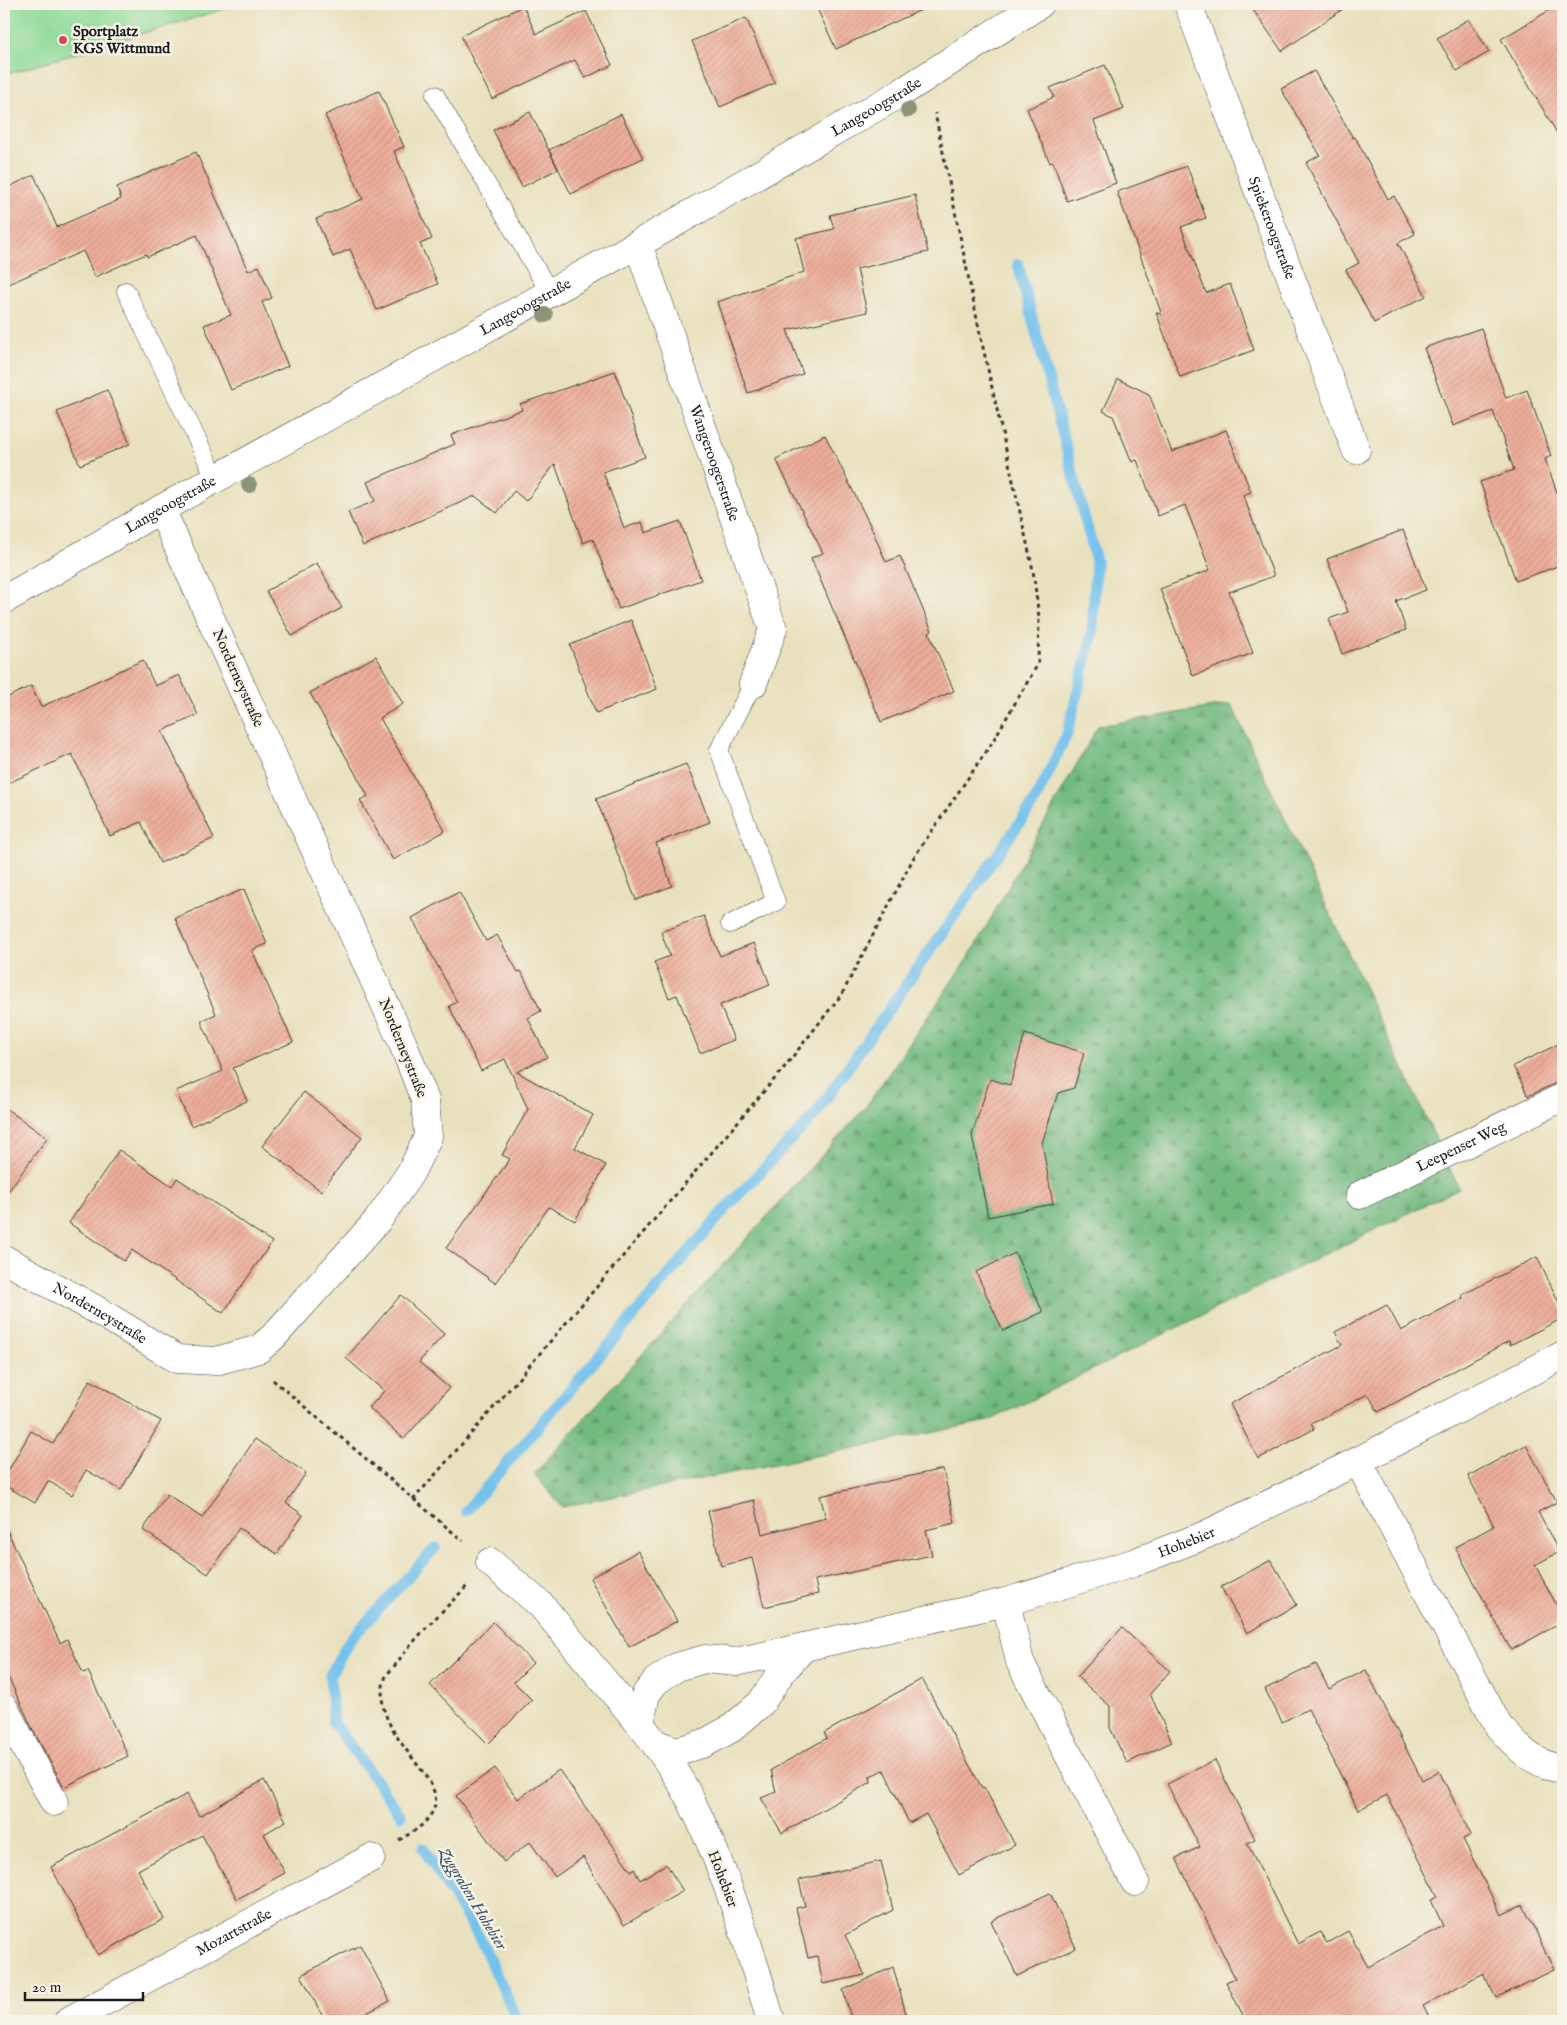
<svg xmlns="http://www.w3.org/2000/svg" width="1567" height="2025" font-family="'IM FELL English',serif">
	<style>
		.green { fill: #8eda98; stroke: #557b5a }
		.forest { fill: url(#forest-firs); stroke: #476b4e }
		.lines { fill: none; stroke-linecap: round; stroke-linejoin: round }
		.stream { stroke: #73c1ed; stroke-width: 11 }
		.building { fill: url(#building-hatch) }
		.service-casing { stroke: #3b3a34; stroke-width: 19 }
		.minor-casing { stroke: #3b3a34; stroke-width: 29 }
		.path { stroke: #3b3a34; stroke-width: 3; stroke-dasharray: 4 4; stroke-linecap: butt }
		.service { stroke: #fff; stroke-width: 18 }
		.minor { stroke: #fff; stroke-width: 28 }
		.tree { fill: #8b9479 }
		.poi-dot { fill: #d1495b; stroke: #f7f3e8; stroke-width: 2 }
		.labels { text-anchor: middle; dominant-baseline: central; stroke-width: 5; stroke-linejoin: round; paint-order: stroke }
		.poi-label { font-size: 15px; font-weight: bold; fill: #1c1c1c; stroke: #f7f3e8; text-anchor: start }
		.street-label { font-size: 15px; fill: #1c1c1c; stroke: #f7f3e8 }
		.water-label { font-size: 16px; font-style: italic; fill: #3a5665; stroke: #f7f3e8 }
	</style>
	<defs>
		<pattern id="forest-firs" width="22" height="20" patternUnits="userSpaceOnUse" patternTransform="scale(1.25)"><rect width="22" height="20" fill="#72ba80"/><path d="M5 1l3.5 6h-7zM16 11l3.5 6h-7z" fill="#629f6e"/></pattern>
		<pattern id="building-hatch" width="6" height="6" patternUnits="userSpaceOnUse" patternTransform="scale(1.25)"><rect width="6" height="6" fill="#edae9a"/><path d="M-1 1l2-2M0 6l6-6M5 7l2-2" fill="none" stroke="#cb9584"/></pattern>
	</defs>
	<rect width="100%" height="100%" fill="#f7f3e8"/>
	<filter id="ink" filterUnits="userSpaceOnUse"><feTurbulence type="fractalNoise" baseFrequency=".02" numOctaves="2"/><feDisplacementMap in="SourceGraphic" scale="10" xChannelSelector="R" yChannelSelector="G"/><feConvolveMatrix kernelMatrix="1 2 1 2 8 2 1 2 1" color-interpolation-filters="sRGB"/></filter>
	<filter id="wash" filterUnits="userSpaceOnUse"><feTurbulence type="fractalNoise" baseFrequency=".0096" numOctaves="4" result="noise"/><feDisplacementMap in="SourceGraphic" scale="20" xChannelSelector="R" yChannelSelector="G"/><feGaussianBlur stdDeviation="1.12" result="paint"/><feColorMatrix in="noise" values="0 0 0 0 0 0 0 0 0 0 0 0 0 0 0 0 0 1.4 0 .05"/><feComposite in="paint" operator="in"/></filter>
	<g filter="url(#wash)">
		<rect width="100%" height="100%" fill="#e9e1be"/>
		<path class="green" d="M 4,4 L 241,4 L 4,75 Z"/>
		<path class="forest" d="M 1231,704 L 1459,1188 L 989,1421 L 562,1507 L 534,1474 L 865,1108 L 972,952 L 1098,726 Z"/>
		<g class="lines">
			<path class="stream" d="M 466,1511 L 728,1206 L 814,1116 L 1035,801 L 1067,734 L 1092,635 L 1096,561 L 1018,264
				M 401,1815 L 333,1722 L 330,1675 L 349,1641 L 435,1548
				M 423,1848 L 479,1937 L 518,2021"/>
		</g>
		<g id="blocks">
			<path class="building" d="M 815,4 L 934,4 L 836,49 Z
				M 1249,4 L 1350,4 L 1282,51 Z
				M 1560,4 L 1563,4 L 1563,143 L 1501,39 Z
				M 523,6 L 536,34 L 586,11 L 612,65 L 585,78 L 575,60 L 492,99 L 461,36 Z
				M 746,18 L 775,83 L 720,107 L 692,41 Z
				M 1469,19 L 1489,52 L 1457,71 L 1437,38 Z
				M 1105,65 L 1124,109 L 1094,121 L 1116,183 L 1067,201 L 1053,162 L 1050,163 L 1027,109 L 1054,97 L 1050,88 Z
				M 1314,71 L 1353,138 L 1355,137 L 1388,199 L 1394,196 L 1415,234 L 1398,243 L 1426,296 L 1374,323 L 1346,270 L 1359,263 L 1306,163 L 1320,155 L 1281,89 Z
				M 379,91 L 404,147 L 394,151 L 432,239 L 420,244 L 438,284 L 377,310 L 350,249 L 333,257 L 316,219 L 363,199 L 325,115 Z
				M 530,112 L 558,169 L 522,187 L 493,130 Z
				M 621,114 L 643,158 L 571,194 L 549,150 Z
				M 196,152 L 248,271 L 259,266 L 272,298 L 262,302 L 288,366 L 231,390 L 204,325 L 231,315 L 197,235 L 147,257 L 146,254 L 95,277 L 83,251 L 4,286 L 4,189 L 34,175 L 57,227 L 121,199 L 117,187 Z
				M 1187,166 L 1206,218 L 1181,227 L 1206,293 L 1230,284 L 1254,350 L 1180,377 L 1156,312 L 1162,315 L 1117,192 Z
				M 915,195 L 928,252 L 857,269 L 867,312 L 787,330 L 803,374 L 748,393 L 717,302 L 804,272 L 796,238 L 834,229 L 830,215 Z
				M 1481,328 L 1506,398 L 1527,390 L 1551,456 L 1545,459 L 1563,509 L 1563,564 L 1516,581 L 1480,482 L 1514,470 L 1493,411 L 1453,426 L 1424,348 Z
				M 615,371 L 645,457 L 603,472 L 624,528 L 642,522 L 645,533 L 680,521 L 701,580 L 619,609 L 593,539 L 583,543 L 555,464 L 526,501 L 514,491 L 497,513 L 475,496 L 363,546 L 348,512 L 375,501 L 367,482 L 455,444 L 451,435 L 522,410 L 520,404 Z
				M 1118,379 L 1149,394 L 1172,452 L 1226,430 L 1251,492 L 1243,495 L 1274,576 L 1229,592 L 1253,653 L 1193,676 L 1160,589 L 1210,570 L 1185,505 L 1158,516 L 1137,460 L 1132,462 L 1113,416 L 1103,411 Z
				M 107,390 L 130,444 L 80,465 L 57,412 Z
				M 825,435 L 870,525 L 886,562 L 900,556 L 932,631 L 929,633 L 954,691 L 881,722 L 811,558 L 823,553 L 776,459 Z
				M 1403,530 L 1426,590 L 1396,601 L 1406,630 L 1342,654 L 1329,619 L 1348,612 L 1327,559 Z
				M 317,563 L 342,608 L 292,636 L 266,591 Z
				M 631,620 L 657,689 L 596,713 L 570,645 Z
				M 376,656 L 403,704 L 380,718 L 445,831 L 393,860 L 360,800 L 368,796 L 310,693 Z
				M 143,660 L 155,686 L 179,675 L 198,715 L 162,731 L 214,838 L 160,863 L 141,822 L 110,836 L 72,754 L 4,785 L 4,699 L 31,686 L 41,707 Z
				M 686,764 L 710,822 L 656,843 L 672,886 L 636,900 L 596,799 Z
				M 244,889 L 267,944 L 252,950 L 293,1042 L 233,1068 L 247,1101 L 191,1126 L 176,1091 L 223,1071 L 201,1021 L 216,1014 L 175,918 Z
				M 459,892 L 486,941 L 497,935 L 518,972 L 521,971 L 541,1011 L 528,1018 L 547,1057 L 517,1072 L 593,1115 L 575,1148 L 606,1165 L 575,1221 L 549,1207 L 495,1283 L 446,1248 L 510,1159 L 502,1155 L 528,1109 L 505,1059 L 481,1071 L 449,1006 L 457,1002 L 412,918 Z
				M 704,916 L 720,956 L 754,943 L 770,985 L 720,1005 L 734,1040 L 700,1053 L 677,995 L 669,998 L 654,962 L 670,956 L 661,932 Z
				M 1025,1034 L 1084,1053 L 1074,1088 L 1058,1093 L 1042,1143 L 1053,1204 L 988,1217 L 972,1135 L 990,1079 L 1010,1085 Z
				M 1563,1042 L 1563,1082 L 1556,1083 L 1528,1096 L 1513,1066 Z
				M 304,1092 L 362,1137 L 321,1191 L 262,1146 Z
				M 4,1107 L 47,1138 L 4,1197 Z
				M 119,1150 L 172,1186 L 177,1178 L 272,1242 L 223,1313 L 132,1250 L 124,1261 L 69,1223 Z
				M 1015,1253 L 1043,1312 L 1003,1331 L 976,1272 Z
				M 1537,1257 L 1563,1311 L 1563,1318 L 1510,1345 L 1509,1341 L 1378,1412 L 1368,1394 L 1311,1424 L 1314,1429 L 1258,1459 L 1230,1404 L 1342,1345 L 1335,1332 L 1387,1305 L 1401,1331 L 1463,1298 L 1462,1295 Z
				M 401,1295 L 444,1334 L 419,1362 L 449,1388 L 404,1439 L 369,1408 L 384,1391 L 346,1358 Z
				M 90,1380 L 161,1421 L 121,1490 L 86,1470 L 72,1495 L 48,1481 L 35,1503 L 4,1485 L 4,1478 L 31,1431 L 53,1444 Z
				M 255,1439 L 306,1473 L 286,1503 L 303,1515 L 277,1554 L 239,1528 L 208,1574 L 143,1530 L 167,1494 L 202,1518 Z
				M 1526,1445 L 1557,1502 L 1538,1512 L 1559,1552 L 1535,1565 L 1563,1617 L 1563,1622 L 1511,1650 L 1455,1547 L 1494,1526 L 1468,1476 Z
				M 943,1469 L 955,1523 L 926,1530 L 932,1555 L 815,1580 L 818,1594 L 764,1607 L 752,1558 L 721,1566 L 708,1511 L 754,1500 L 762,1534 L 826,1518 L 820,1496 Z
				M 4,1524 L 60,1643 L 67,1639 L 83,1673 L 88,1671 L 128,1756 L 64,1787 L 33,1730 L 4,1668 Z
				M 638,1551 L 677,1621 L 629,1647 L 590,1578 Z
				M 1271,1560 L 1297,1605 L 1247,1633 L 1221,1587 Z
				M 493,1622 L 533,1663 L 514,1682 L 532,1700 L 488,1744 L 430,1685 Z
				M 1122,1628 L 1170,1671 L 1150,1694 L 1172,1742 L 1127,1763 L 1110,1728 L 1110,1706 L 1077,1677 Z
				M 1316,1664 L 1329,1689 L 1366,1670 L 1422,1780 L 1439,1771 L 1471,1835 L 1463,1839 L 1501,1915 L 1523,1905 L 1554,1970 L 1496,1998 L 1483,1973 L 1423,2006 L 1431,2021 L 1246,2021 L 1226,1982 L 1235,1978 L 1176,1858 L 1200,1847 L 1167,1784 L 1215,1760 L 1255,1839 L 1247,1843 L 1298,1944 L 1320,1932 L 1327,1943 L 1348,1931 L 1368,1967 L 1443,1926 L 1431,1900 L 1438,1897 L 1387,1795 L 1358,1810 L 1308,1709 L 1282,1722 L 1265,1689 Z
				M 922,1679 L 982,1788 L 984,1787 L 1015,1845 L 959,1875 L 926,1814 L 909,1823 L 884,1770 L 870,1776 L 871,1782 L 782,1833 L 761,1798 L 776,1792 L 771,1770 L 827,1738 L 824,1733 Z
				M 495,1768 L 518,1799 L 559,1770 L 631,1871 L 634,1869 L 640,1880 L 666,1864 L 683,1891 L 624,1925 L 583,1857 L 555,1877 L 530,1842 L 504,1862 L 456,1796 Z
				M 264,1780 L 286,1821 L 264,1834 L 285,1873 L 237,1899 L 202,1835 L 138,1870 L 164,1919 L 98,1955 L 51,1867 L 187,1794 L 199,1816 Z
				M 881,1861 L 893,1910 L 845,1935 L 865,1975 L 823,1984 L 817,1956 L 808,1958 L 796,1908 L 805,1906 L 799,1880 Z
				M 1050,1893 L 1076,1948 L 1017,1976 L 991,1921 Z
				M 360,1945 L 390,2001 L 351,2021 L 325,2021 L 301,1975 Z
				M 893,1967 L 908,2021 L 852,2021 L 843,1990 Z"/>
		</g>
	</g>
	<g filter="url(#ink)">
		<use href="#blocks" fill-opacity="0" stroke="#3b3a34" stroke-width="1"/>
		<g class="lines">
			<g class="service-casing">
				<path id="service" d="M 435,95 L 550,293
					M 126,291 L 216,479
					M 730,924 L 776,902 L 719,750 L 753,684"/>
			</g>
			<g class="minor-casing">
				<g id="minor">
					<path id="s1" d="M 1188,4 L 1356,450"/>
					<path id="s2" d="M 638,244 L 773,629 L 753,684"/>
					<path id="s3" d="M 4,600 L 161,509 L 638,244 L 899,94 L 1040,4"/>
					<path id="s4" d="M 1360,1195 L 1563,1097"/>
					<path id="s5" d="M 4,1259 L 95,1309 L 177,1359 L 216,1361 L 259,1349 L 274,1336 L 378,1220 L 411,1172 L 428,1137 L 425,1100 L 403,1044 L 161,509"/>
					<path d="M 1563,1355 L 1358,1461 L 1499,1727 C 1521,1751 1531,1762 1563,1770"/>
					<path d="M 490,1562 L 541,1605 L 640,1724"/>
					<path d="M 4,1708 L 54,1802"/>
					<path d="M 656,1744 L 677,1751 L 705,1743 L 732,1728 L 761,1703 L 780,1674 L 804,1647"/>
					<path id="s6" d="M 1135,1882 L 1020,1662 L 1006,1602 L 1133,1563 L 1205,1535 L 1358,1461"/>
					<path id="s7" d="M 68,2021 L 371,1858"/>
					<path d="M 771,2021 C 751,1952 726,1872 694,1807 C 681,1778 659,1748 640,1724 L 646,1694 L 656,1681 L 677,1667 L 705,1659 L 736,1662 L 1006,1602"/>
				</g>
			</g>
			<path class="path" d="M 273,1380 L 463,1541
				M 413,1500 L 483,1420 L 783,1069 L 842,994 L 914,857 L 990,746 L 1038,664 L 1039,617 L 1033,570 L 980,334 L 935,113
				M 399,1840 C 413,1832 428,1824 434,1808 C 448,1777 366,1732 385,1679 C 386,1674 392,1669 396,1664 C 416,1636 443,1611 467,1586"/>
			<use href="#service" class="service"/>
			<use href="#minor" class="minor"/>
		</g>
		<g class="tree">
			<circle cx="908" cy="110" r="8"/>
			<circle cx="545" cy="315" r="8"/>
			<circle cx="249" cy="485" r="8"/>
		</g>
	</g>
	<circle class="poi-dot" cx="63" cy="40" r="5"/>
	<g class="labels">
		<g class="poi-label">
			<text x="73" y="31">Sportplatz<tspan x="73" dy="17">KGS Wittmund</tspan></text>
		</g>
		<g class="street-label">
			<text stroke="none"><textPath href="#s3" startOffset="1002">Langeoogstraße</textPath></text>
			<text stroke="none"><textPath href="#s1" startOffset="239">Spiekeroogstraße</textPath></text>
			<text stroke="none"><textPath href="#s3" startOffset="598">Langeoogstraße</textPath></text>
			<text stroke="none"><textPath href="#s2" startOffset="232">Wangeroogerstraße</textPath></text>
			<text stroke="none"><textPath href="#s3" startOffset="192">Langeoogstraße</textPath></text>
			<text transform="translate(238 678) rotate(66)">Norderneystraße</text>
			<text transform="translate(403 1048) rotate(68)">Norderneystraße</text>
			<text stroke="none"><textPath href="#s4" startOffset="112">Leepenser Weg</textPath></text>
			<text stroke="none"><textPath href="#s5" startOffset="110">Norderneystraße</textPath></text>
			<text stroke="none"><textPath href="#s6" startOffset="500">Hohebier</textPath></text>
			<text transform="translate(723 1879) rotate(69)">Hohebier</text>
			<text stroke="none"><textPath href="#s7" startOffset="188">Mozartstraße</textPath></text>
		</g>
		<g class="water-label">
			<text transform="translate(472 1899) rotate(59)">Zuggraben Hohebier</text>
		</g>
	</g>
	<rect width="1567" height="2025" fill="none" stroke="#f7f3e8" stroke-width="20"/>
	<path d="M25 1992v8h118v-8" fill="none" stroke="#1c1c1c" stroke-width="2.5"/>
	<text x="32" y="1992" font-size="15" fill="#1c1c1c" stroke="#f7f3e8" stroke-width="4" paint-order="stroke">20 m</text>
</svg>
